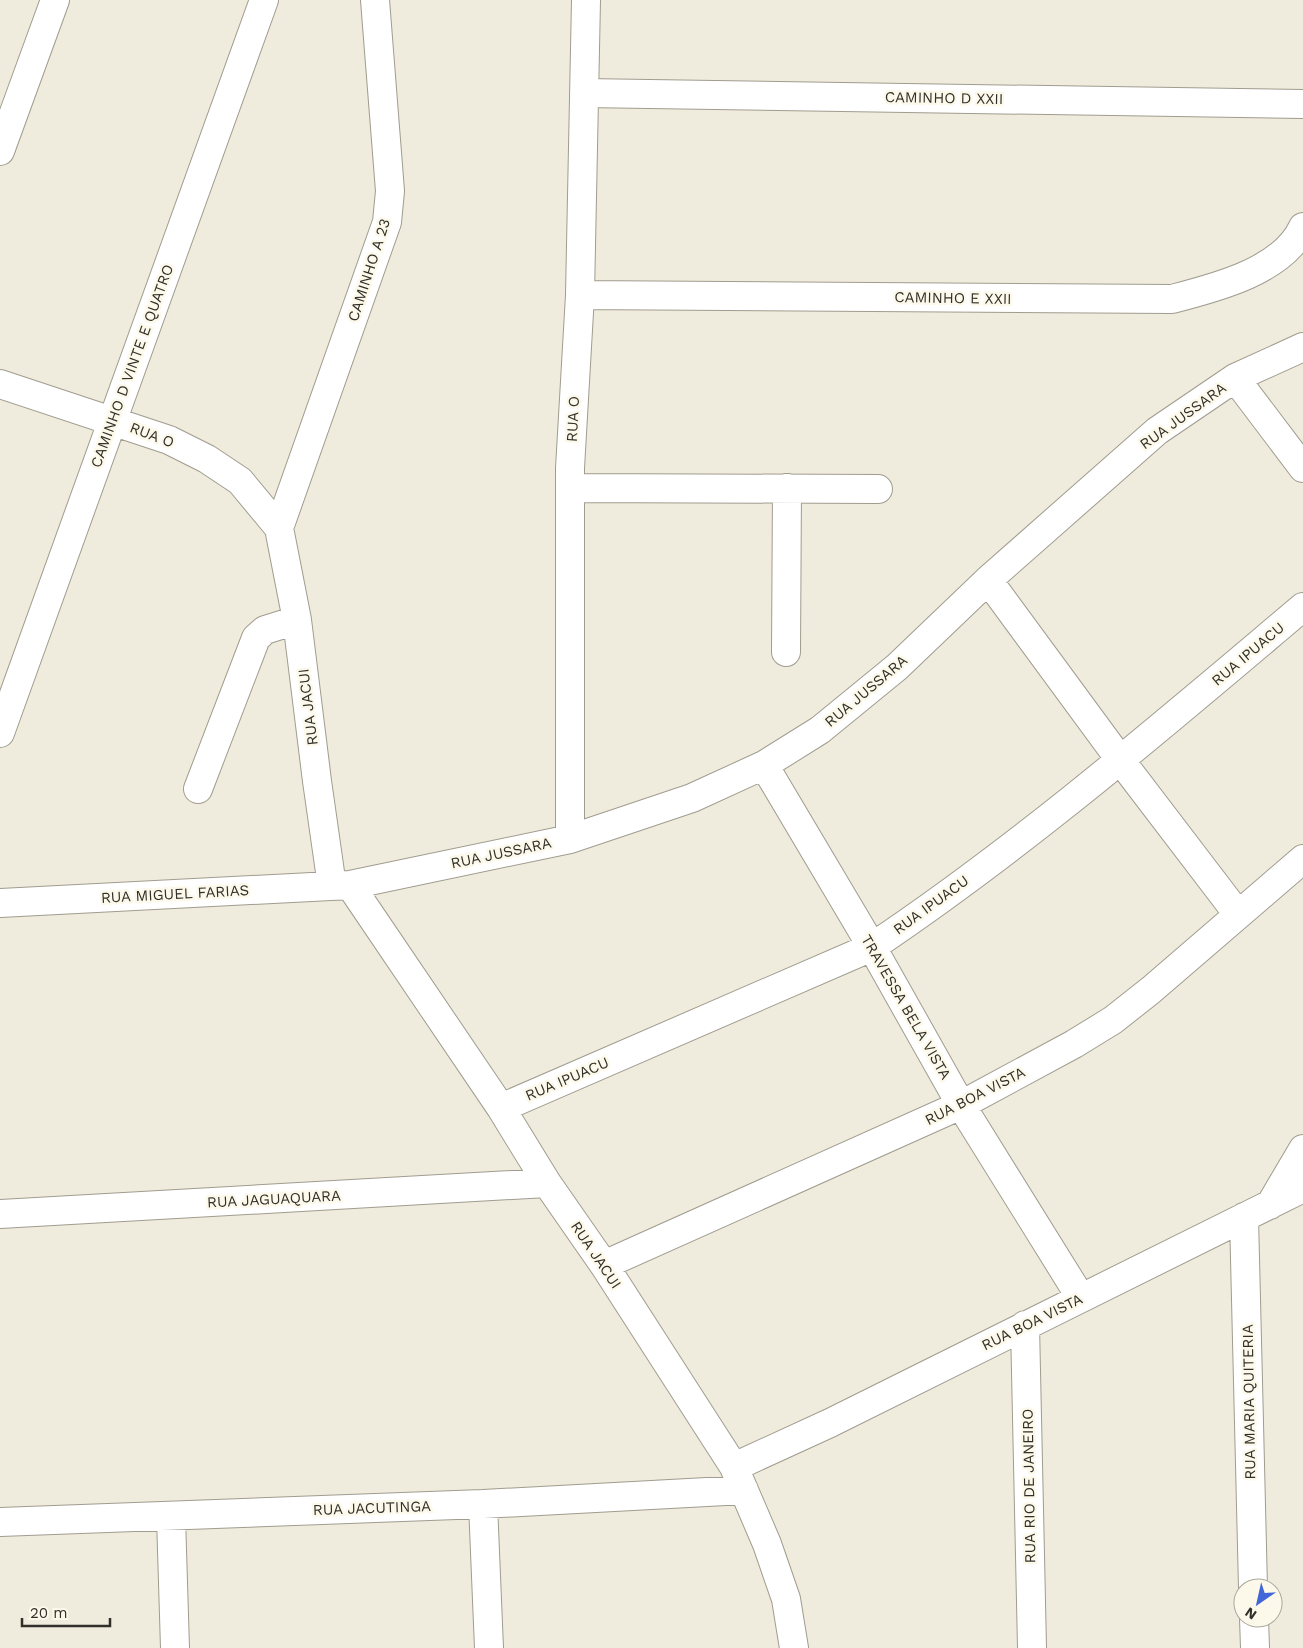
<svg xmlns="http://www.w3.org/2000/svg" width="1303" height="1648" font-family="'Work Sans',sans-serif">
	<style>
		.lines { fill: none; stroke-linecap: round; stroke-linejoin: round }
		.street-casing { stroke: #a09c8f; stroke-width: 30 }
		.street { stroke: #fff; stroke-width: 28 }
		.labels { text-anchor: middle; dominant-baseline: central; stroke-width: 5; stroke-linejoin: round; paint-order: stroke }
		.street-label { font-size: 15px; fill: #302f29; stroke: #fdf9ea }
	</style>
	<rect width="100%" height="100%" fill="#efecdd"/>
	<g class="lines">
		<g class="street-casing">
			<path id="street" d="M 584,93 L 1303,104
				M 0,151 L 55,0
				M 580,295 L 1172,299 C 1215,288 1283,271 1303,227
				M 1235,378 L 1303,468
				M 0,384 L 169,440 L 207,459 L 240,481 L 279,528 L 297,620 L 317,781 L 332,886
				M 571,488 L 878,489
				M 279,528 L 387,222 L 390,191 L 375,0
				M 988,580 L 1121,761 L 1237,913
				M 786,652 L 787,488
				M 0,733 L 264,0
				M 764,765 L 872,947 L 961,1105 L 1081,1298
				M 198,789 L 256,638 L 265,630 L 297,620
				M 570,839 L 570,468 L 580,295 L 586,0
				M 350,885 L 501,1108 L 547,1183 L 604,1265 L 734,1467 L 767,1544 L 786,1599 L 794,1648
				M 0,903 L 350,885 L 570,839 L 692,798 L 764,765 L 820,730 L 897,667 L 988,580 L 1157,431 L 1235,378 L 1303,347
				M 501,1108 L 872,947 C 1024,845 1163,725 1303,607
				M 1270,1205 L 1303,1149
				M 0,1214 L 547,1183
				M 1244,1217 L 1253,1588
				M 604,1265 L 961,1105 L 1074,1044 L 1113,1020 L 1151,990 L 1303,859
				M 1025,1325 L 1032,1648
				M 734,1467 L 830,1423 L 1303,1188
				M 483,1504 L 489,1648
				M 171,1517 L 175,1648
				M 0,1522 L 483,1504 L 744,1490
				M 1254,1618 L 1255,1648"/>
		</g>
		<use href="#street" class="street"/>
	</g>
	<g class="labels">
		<g class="street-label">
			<text transform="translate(944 98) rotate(1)">CAMINHO D XXII</text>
			<text transform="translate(369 270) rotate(-72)">CAMINHO A 23</text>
			<text transform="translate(953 298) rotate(1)">CAMINHO E XXII</text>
			<text transform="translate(132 366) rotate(-70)">CAMINHO D VINTE E QUATRO</text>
			<text transform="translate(1183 416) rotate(-36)">RUA JUSSARA</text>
			<text transform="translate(573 419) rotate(-87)">RUA O</text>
			<text transform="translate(152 435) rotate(21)">RUA O</text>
			<text transform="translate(1248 654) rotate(-40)">RUA IPUACU</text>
			<text transform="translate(866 691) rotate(-40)">RUA JUSSARA</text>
			<text transform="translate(308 707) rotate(-97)">RUA JACUI</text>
			<text transform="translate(501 853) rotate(-12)">RUA JUSSARA</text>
			<text transform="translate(175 894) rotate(-3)">RUA MIGUEL FARIAS</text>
			<text transform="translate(931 905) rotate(-36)">RUA IPUACU</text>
			<text transform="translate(906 1007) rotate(60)">TRAVESSA BELA VISTA</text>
			<text transform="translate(567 1079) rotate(-23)">RUA IPUACU</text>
			<text transform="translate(975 1096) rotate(-27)">RUA BOA VISTA</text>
			<text transform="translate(274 1199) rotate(-3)">RUA JAGUAQUARA</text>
			<text transform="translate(596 1255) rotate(56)">RUA JACUI</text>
			<text transform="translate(1032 1322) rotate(-26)">RUA BOA VISTA</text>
			<text transform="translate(1249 1402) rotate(-91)">RUA MARIA QUITERIA</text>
			<text transform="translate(1029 1486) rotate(-91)">RUA RIO DE JANEIRO</text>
			<text transform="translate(372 1508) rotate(-2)">RUA JACUTINGA</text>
		</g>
	</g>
	<g transform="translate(1258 1603) rotate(214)"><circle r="24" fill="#fdf9ea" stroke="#aba89d"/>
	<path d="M0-4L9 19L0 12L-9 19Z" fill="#4166d8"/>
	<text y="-8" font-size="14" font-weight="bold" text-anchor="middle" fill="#302f29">N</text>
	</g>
	<path d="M22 1618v8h88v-8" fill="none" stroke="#302f29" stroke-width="2.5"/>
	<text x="30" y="1618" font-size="15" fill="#302f29" stroke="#fdf9ea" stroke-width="4" paint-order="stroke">20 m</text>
</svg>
